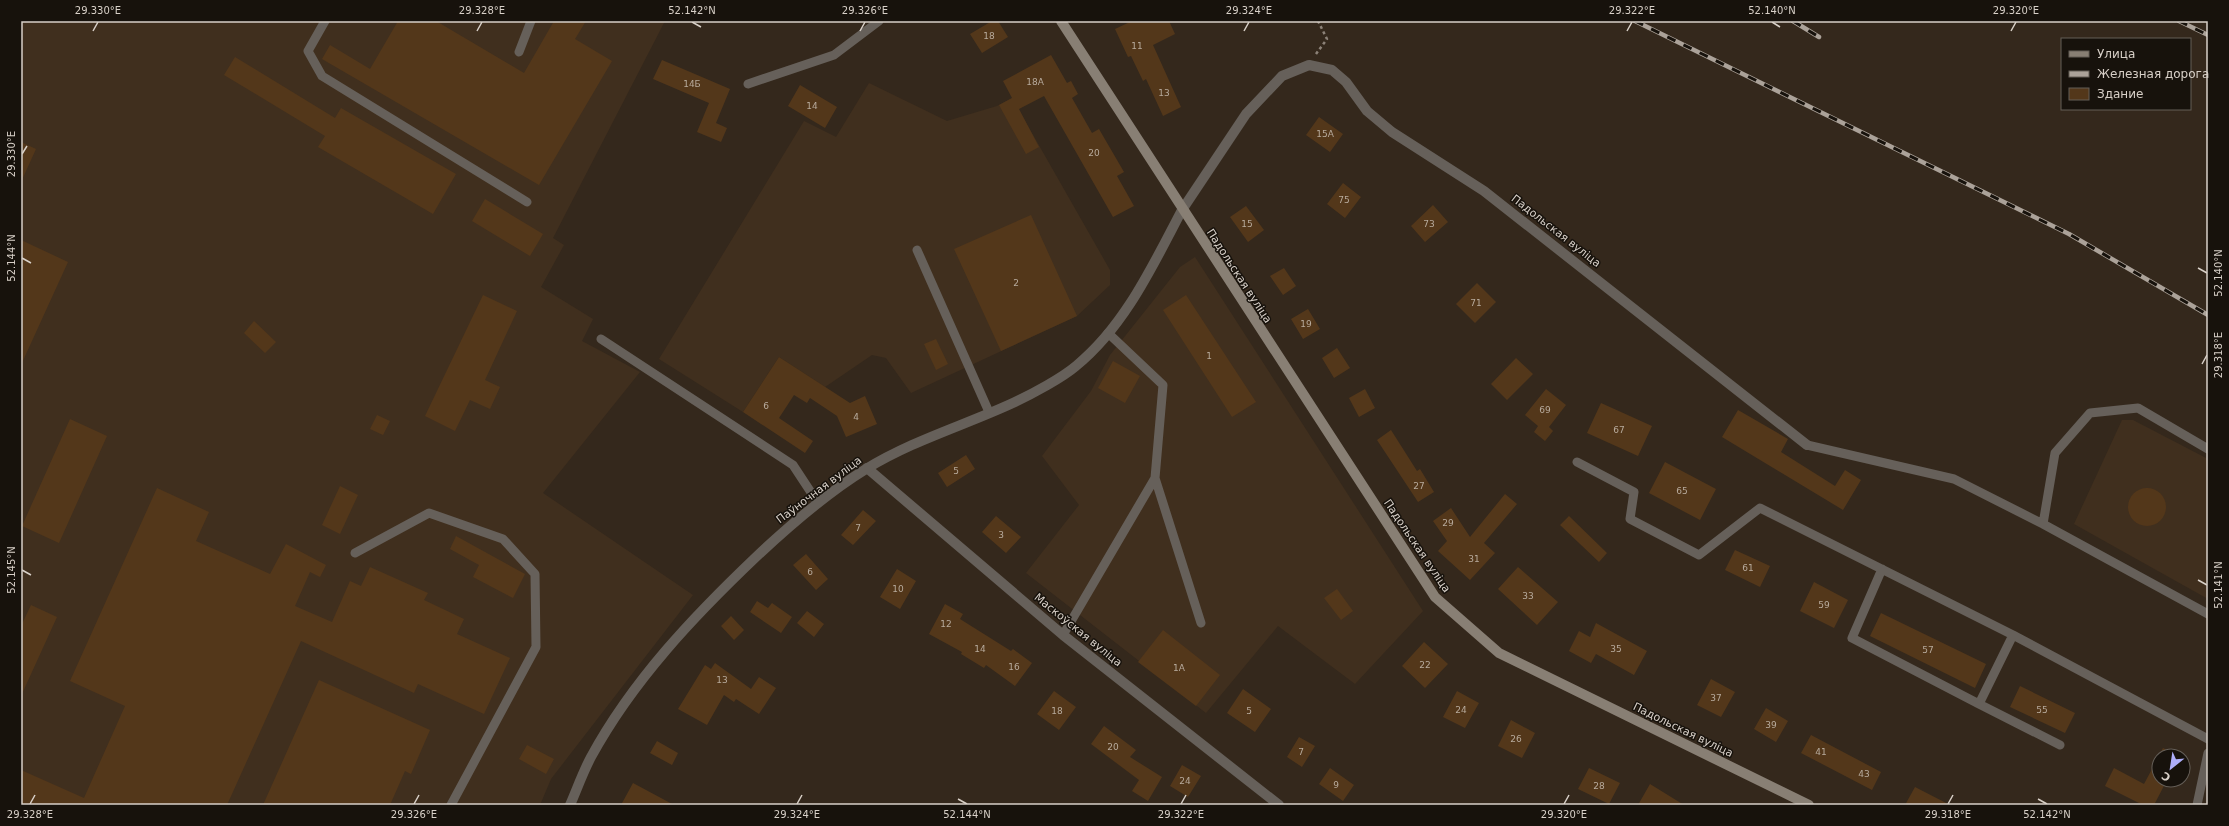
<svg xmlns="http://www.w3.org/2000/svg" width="2229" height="826" font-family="'DejaVu Sans',sans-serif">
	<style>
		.built { fill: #402f1e }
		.building { fill: #53371a }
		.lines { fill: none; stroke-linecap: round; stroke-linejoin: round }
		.path { stroke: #8c8278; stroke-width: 2.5; stroke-dasharray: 3 3; stroke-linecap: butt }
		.service { stroke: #66605a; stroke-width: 9 }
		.minor { stroke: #66605a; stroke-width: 10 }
		.tertiary { stroke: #66605a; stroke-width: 10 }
		.secondary { stroke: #887f74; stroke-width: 10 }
		.rail-casing { stroke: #aba299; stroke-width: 4.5 }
		.rail { stroke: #17120c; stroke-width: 3; stroke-dasharray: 9; stroke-linecap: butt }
		.ticks { fill: none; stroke: #d8d0c8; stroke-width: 1.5 }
		.labels { text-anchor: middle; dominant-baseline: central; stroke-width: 3; stroke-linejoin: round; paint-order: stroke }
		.number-label { font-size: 9px; fill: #b7aa9c }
		.street-label { font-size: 11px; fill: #d8d0c8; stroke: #17120c }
		.neatline { fill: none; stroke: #d8d0c8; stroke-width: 1.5 }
		.ticks-label { font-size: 10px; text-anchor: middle; fill: #d8d0c8 }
	</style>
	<rect width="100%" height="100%" fill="#34281c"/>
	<path class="built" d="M 21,21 L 665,21 L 553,238 L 564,245 L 541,287 L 593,319 L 582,341 L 640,372 L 543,493 L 693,595 L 551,779 L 540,805 L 21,805 Z
		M 869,83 L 947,121 L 997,106 L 1012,98 L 1110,270 L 1110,285 L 1077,316 L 911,393 L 886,358 L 872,355 L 825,387 L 779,357 L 743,412 L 659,359 L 804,121 L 836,137 Z
		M 1195,257 L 1423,611 L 1355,684 L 1278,626 L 1206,713 L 1026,573 L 1079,505 L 1042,456 L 1091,391 L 1110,355 L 1180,267 Z
		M 2122,420 L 2133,420 L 2208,459 L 2208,599 L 2074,524 Z"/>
	<path class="building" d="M 398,21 L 436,21 L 524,73 L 554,21 L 586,21 L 575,39 L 612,61 L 539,185 L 322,59 L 330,45 L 370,69 Z
		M 992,21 L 998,21 L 1008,37 L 982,53 L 970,34 Z
		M 1132,21 L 1169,21 L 1175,34 L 1153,45 L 1181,107 L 1163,116 L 1146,79 L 1143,81 L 1131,56 L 1128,57 L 1115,29 Z
		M 1051,55 L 1067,83 L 1071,81 L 1078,94 L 1072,98 L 1092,133 L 1099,129 L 1124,172 L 1117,176 L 1134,206 L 1113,217 L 1044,96 L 1019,109 L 1039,147 L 1026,154 L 999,105 L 1012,98 L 1003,81 Z
		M 235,57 L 335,118 L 341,108 L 456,174 L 433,214 L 318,147 L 325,136 L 224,75 Z
		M 662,60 L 730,89 L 716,123 L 727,128 L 721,142 L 697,132 L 709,103 L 653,79 Z
		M 800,85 L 837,107 L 825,128 L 788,106 Z
		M 1319,117 L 1343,134 L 1330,152 L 1306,135 Z
		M 21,142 L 36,149 L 21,182 Z
		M 1343,183 L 1361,197 L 1345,218 L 1327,204 Z
		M 485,199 L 543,234 L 530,256 L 472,221 Z
		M 1433,205 L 1448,222 L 1425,242 L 1411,226 Z
		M 1246,206 L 1264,230 L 1248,242 L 1230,217 Z
		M 1031,215 L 1077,316 L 1001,351 L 954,249 Z
		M 21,240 L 68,262 L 21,365 Z
		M 1284,268 L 1296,286 L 1283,295 L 1270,276 Z
		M 1477,283 L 1496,302 L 1475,323 L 1456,304 Z
		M 483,295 L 517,311 L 485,380 L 500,387 L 490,409 L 470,400 L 455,431 L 425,416 Z
		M 1186,295 L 1256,402 L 1232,417 L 1163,310 Z
		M 1308,309 L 1320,329 L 1303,339 L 1291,319 Z
		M 254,321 L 276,342 L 265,353 L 244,333 Z
		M 936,339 L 948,364 L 936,370 L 924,344 Z
		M 1337,348 L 1350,368 L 1334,378 L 1322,358 Z
		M 779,357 L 850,403 L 865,396 L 877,424 L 846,437 L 837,416 L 810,398 L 807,403 L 794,395 L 779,418 L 813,441 L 805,453 L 743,412 Z
		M 1516,358 L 1533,374 L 1507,400 L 1491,384 Z
		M 1113,361 L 1140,376 L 1125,403 L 1098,388 Z
		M 1365,389 L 1375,408 L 1359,417 L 1349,398 Z
		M 1546,389 L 1566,405 L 1549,427 L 1553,431 L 1545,441 L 1534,432 L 1538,426 L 1525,415 Z
		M 1601,403 L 1652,426 L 1638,456 L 1587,433 Z
		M 1738,410 L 1788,439 L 1781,452 L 1835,486 L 1845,470 L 1861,480 L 1843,510 L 1722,437 Z
		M 377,415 L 390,421 L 383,435 L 370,429 Z
		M 70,419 L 107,436 L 59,543 L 22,526 Z
		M 1391,430 L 1417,471 L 1420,469 L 1434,492 L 1418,502 L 1377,440 Z
		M 966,455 L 975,469 L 947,487 L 938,473 Z
		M 1665,462 L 1716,489 L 1700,520 L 1649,493 Z
		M 340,486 L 358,495 L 340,534 L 322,525 Z
		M 157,488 L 209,512 L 196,541 L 270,574 L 286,544 L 326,565 L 320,577 L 310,572 L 295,606 L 332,622 L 350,581 L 361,586 L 370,567 L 428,593 L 424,600 L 464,619 L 457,634 L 510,658 L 484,714 L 418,684 L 414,693 L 301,641 L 227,805 L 21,805 L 21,770 L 84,798 L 125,706 L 70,681 Z
		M2128 507a19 19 0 1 1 38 0a19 19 0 1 1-38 0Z
		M 1505,494 L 1517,504 L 1484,543 L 1495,553 L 1470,580 L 1438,551 L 1447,541 L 1433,521 L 1451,508 L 1470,537 Z
		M 863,510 L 876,521 L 853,545 L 841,535 Z
		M 996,516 L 1021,537 L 1006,553 L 982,532 Z
		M 1569,516 L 1607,553 L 1599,562 L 1560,525 Z
		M 456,536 L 525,574 L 513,598 L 473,577 L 479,565 L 450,549 Z
		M 1735,550 L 1770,566 L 1760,587 L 1725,570 Z
		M 806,554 L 828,579 L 816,590 L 793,565 Z
		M 1518,567 L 1558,602 L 1537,625 L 1498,589 Z
		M 897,569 L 916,581 L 900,609 L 880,597 Z
		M 1814,582 L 1848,600 L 1834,628 L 1800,611 Z
		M 1337,589 L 1353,611 L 1341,620 L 1324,598 Z
		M 757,601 L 768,608 L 772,603 L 792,617 L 781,633 L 750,612 Z
		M 945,604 L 963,614 L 960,619 L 1011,651 L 1013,649 L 1032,663 L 1015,686 L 986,665 L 984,668 L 961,654 L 962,652 L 929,634 Z
		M 31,605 L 57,617 L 21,696 L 21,626 Z
		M 807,611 L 824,624 L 814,637 L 797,623 Z
		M 1881,613 L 1986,664 L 1975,688 L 1870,636 Z
		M 731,616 L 744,630 L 734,640 L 721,626 Z
		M 1596,623 L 1647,651 L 1634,675 L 1596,654 L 1591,663 L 1569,651 L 1579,631 L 1590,637 Z
		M 1163,630 L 1220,675 L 1196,706 L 1138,662 Z
		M 1424,642 L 1448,664 L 1425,688 L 1402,666 Z
		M 715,663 L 751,689 L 759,677 L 776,688 L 759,714 L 736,699 L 734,702 L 724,695 L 707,725 L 678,709 L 705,665 L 711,669 Z
		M 1711,679 L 1735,692 L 1721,717 L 1697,705 Z
		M 319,680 L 430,730 L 411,774 L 405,771 L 390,805 L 263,805 Z
		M 2020,686 L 2075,713 L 2065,733 L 2010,707 Z
		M 1243,689 L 1271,709 L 1255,732 L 1227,713 Z
		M 1054,691 L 1076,707 L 1059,730 L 1037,714 Z
		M 1457,691 L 1479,703 L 1465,728 L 1443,717 Z
		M 1766,708 L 1788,721 L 1776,742 L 1754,729 Z
		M 1511,720 L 1535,733 L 1522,758 L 1498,746 Z
		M 1104,726 L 1136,750 L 1130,757 L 1162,777 L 1148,801 L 1132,791 L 1139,780 L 1091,744 Z
		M 1811,735 L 1881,772 L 1872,790 L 1801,753 Z
		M 1299,737 L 1315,746 L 1302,767 L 1287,757 Z
		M 657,741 L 678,753 L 672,765 L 650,753 Z
		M 527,745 L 554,759 L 546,774 L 519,759 Z
		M 2163,748 L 2178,756 L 2159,756 Z
		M 2159,756 L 2159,780 L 2167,780 L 2154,805 L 2143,805 L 2105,786 L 2114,768 L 2144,784 Z
		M 1182,765 L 1201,776 L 1188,797 L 1170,786 Z
		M 1330,768 L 1354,785 L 1343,801 L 1319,784 Z
		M 1589,768 L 1620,783 L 1609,804 L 1578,789 Z
		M 633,783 L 674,805 L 621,805 Z
		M 1650,784 L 1684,805 L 1638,805 Z
		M 1915,787 L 1950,805 L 1905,805 Z"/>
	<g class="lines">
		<path class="path" d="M 1316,54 L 1327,39 L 1318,21"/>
		<path class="service" d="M 325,21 L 308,51 L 322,76 L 527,202
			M 519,52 L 531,21
			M 748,84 L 834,55 L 879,21
			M 917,250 L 989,412
			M 1108,333 L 1163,385 L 1155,478 L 1201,623
			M 601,339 L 793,465 L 818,503
			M 1807,445 L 1954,479 L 2043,524 L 2208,614
			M 1577,462 L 1634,492 L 1630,519 L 1699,555 L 1760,508 L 2013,635 L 2208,739
			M 2043,524 L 2055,453 L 2090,413 L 2138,408 L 2208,449
			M 355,553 L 429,513 L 503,539 L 535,574 L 536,647 L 451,805
			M 1882,569 L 1852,638 L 1979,704 L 2013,635
			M 1063,635 L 1155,478
			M 1979,704 L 2060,745
			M 2197,805 L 2208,753"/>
		<path class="minor" d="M 1182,210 L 1246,114 L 1282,76 L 1309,65 L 1332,70 L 1346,82 L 1367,111 L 1392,132 L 1484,191 L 1807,445
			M 867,468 L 1063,635 L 1279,805"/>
		<path class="tertiary" d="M 570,805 C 577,789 583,772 591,757 C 633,680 694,616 756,557 C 790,525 827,493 866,469 C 913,440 966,425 1015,402 C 1032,394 1062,378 1076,366 C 1125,326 1153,265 1182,210"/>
		<path class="secondary" d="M 1061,21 L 1435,597 L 1499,653 L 1809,805"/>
		<g class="rail-casing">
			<path id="rail" d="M 1635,21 L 2069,234 L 2208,315
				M 1793,21 L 1819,37
				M 2179,21 L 2208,35"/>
		</g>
		<use href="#rail" class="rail"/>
	</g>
	<path class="ticks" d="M 692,22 L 701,27M 1772,22 L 1780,27M 93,31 L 98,22M 477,31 L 482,22M 860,31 L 865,22M 1244,31 L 1249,22M 1627,31 L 1632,22M 2011,31 L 2016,22M 22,154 L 27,146M 22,258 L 31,263M 2198,268 L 2207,273M 2202,364 L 2207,355M 22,570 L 31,575M 2198,580 L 2207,585M 958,799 L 967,804M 2038,799 L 2047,804M 30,804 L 35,795M 414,804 L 419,795M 797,804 L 802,795M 1181,804 L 1186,795M 1564,804 L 1569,795M 1948,804 L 1953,795"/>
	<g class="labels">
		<g class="number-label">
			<text x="989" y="36">18</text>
			<text x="1137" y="46">11</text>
			<text x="1035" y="82">18А</text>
			<text x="692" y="84">14Б</text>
			<text x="1164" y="93">13</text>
			<text x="812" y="106">14</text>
			<text x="1325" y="134">15А</text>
			<text x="1094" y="153">20</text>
			<text x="1344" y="200">75</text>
			<text x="1247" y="224">15</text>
			<text x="1429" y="224">73</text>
			<text x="1016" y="283">2</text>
			<text x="1476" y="303">71</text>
			<text x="1306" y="324">19</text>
			<text x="1209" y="356">1</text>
			<text x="766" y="406">6</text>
			<text x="1545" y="410">69</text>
			<text x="856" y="417">4</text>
			<text x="1619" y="430">67</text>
			<text x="956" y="471">5</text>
			<text x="1419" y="486">27</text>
			<text x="1682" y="491">65</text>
			<text x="1448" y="523">29</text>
			<text x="858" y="528">7</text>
			<text x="1001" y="535">3</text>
			<text x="1474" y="559">31</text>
			<text x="1748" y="568">61</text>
			<text x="810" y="572">6</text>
			<text x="898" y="589">10</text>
			<text x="1528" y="596">33</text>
			<text x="1824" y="605">59</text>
			<text x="946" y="624">12</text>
			<text x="980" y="649">14</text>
			<text x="1616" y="649">35</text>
			<text x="1928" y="650">57</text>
			<text x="1425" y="665">22</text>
			<text x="1014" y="667">16</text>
			<text x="1179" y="668">1А</text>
			<text x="722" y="680">13</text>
			<text x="1716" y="698">37</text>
			<text x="1461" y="710">24</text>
			<text x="2042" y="710">55</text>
			<text x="1057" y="711">18</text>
			<text x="1249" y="711">5</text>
			<text x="1771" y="725">39</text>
			<text x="1516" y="739">26</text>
			<text x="1113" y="747">20</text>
			<text x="1301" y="752">7</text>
			<text x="1821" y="752">41</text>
			<text x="1864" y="774">43</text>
			<text x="1185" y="781">24</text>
			<text x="1336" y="785">9</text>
			<text x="1599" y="786">28</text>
		</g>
		<g class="street-label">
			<text transform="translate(1556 231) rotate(38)">Падольская вуліца</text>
			<text transform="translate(1239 276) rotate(57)">Падольская вуліца</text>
			<text transform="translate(819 490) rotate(-37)">Паўночная вуліца</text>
			<text transform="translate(1417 546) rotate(56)">Падольская вуліца</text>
			<text transform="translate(1078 630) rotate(39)">Маскоўская вуліца</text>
			<text transform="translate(1683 730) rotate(26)">Падольская вуліца</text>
		</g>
	</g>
	<rect width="2229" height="826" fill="none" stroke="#17120c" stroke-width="44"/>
	<rect x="2061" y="38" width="130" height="72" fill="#17120c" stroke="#645e57"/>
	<rect x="2069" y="51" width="20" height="6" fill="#887f74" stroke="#645e57"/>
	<text x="2097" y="58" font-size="12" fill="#d8d0c8">Улица</text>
	<rect x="2069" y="71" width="20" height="6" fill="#aba299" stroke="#645e57"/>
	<text x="2097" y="78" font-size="12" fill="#d8d0c8">Железная дорога</text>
	<rect x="2069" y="88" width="20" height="12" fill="#53371a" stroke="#645e57"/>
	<text x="2097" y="98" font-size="12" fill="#d8d0c8">Здание</text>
	<g transform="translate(2171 768) rotate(210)"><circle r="19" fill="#17120c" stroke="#645e57"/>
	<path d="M0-3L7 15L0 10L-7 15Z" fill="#aeaefa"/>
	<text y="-6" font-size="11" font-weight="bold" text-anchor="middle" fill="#d8d0c8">С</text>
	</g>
	<rect x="22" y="22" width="2185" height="782" class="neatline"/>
	<g class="ticks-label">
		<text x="98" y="14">29.330°E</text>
		<text x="482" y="14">29.328°E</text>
		<text x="692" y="14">52.142°N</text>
		<text x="865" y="14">29.326°E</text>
		<text x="1249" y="14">29.324°E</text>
		<text x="1632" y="14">29.322°E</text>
		<text x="1772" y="14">52.140°N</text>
		<text x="2016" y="14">29.320°E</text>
		<text transform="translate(11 154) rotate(-90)" y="4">29.330°E</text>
		<text transform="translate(11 258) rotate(-90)" y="4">52.144°N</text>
		<text transform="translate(2218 273) rotate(-90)" y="4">52.140°N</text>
		<text transform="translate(2218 355) rotate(-90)" y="4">29.318°E</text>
		<text transform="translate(11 570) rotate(-90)" y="4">52.145°N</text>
		<text transform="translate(2218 585) rotate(-90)" y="4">52.141°N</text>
		<text x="30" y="818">29.328°E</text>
		<text x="414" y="818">29.326°E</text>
		<text x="797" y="818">29.324°E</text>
		<text x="967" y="818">52.144°N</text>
		<text x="1181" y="818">29.322°E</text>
		<text x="1564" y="818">29.320°E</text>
		<text x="1948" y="818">29.318°E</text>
		<text x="2047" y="818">52.142°N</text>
	</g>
</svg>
